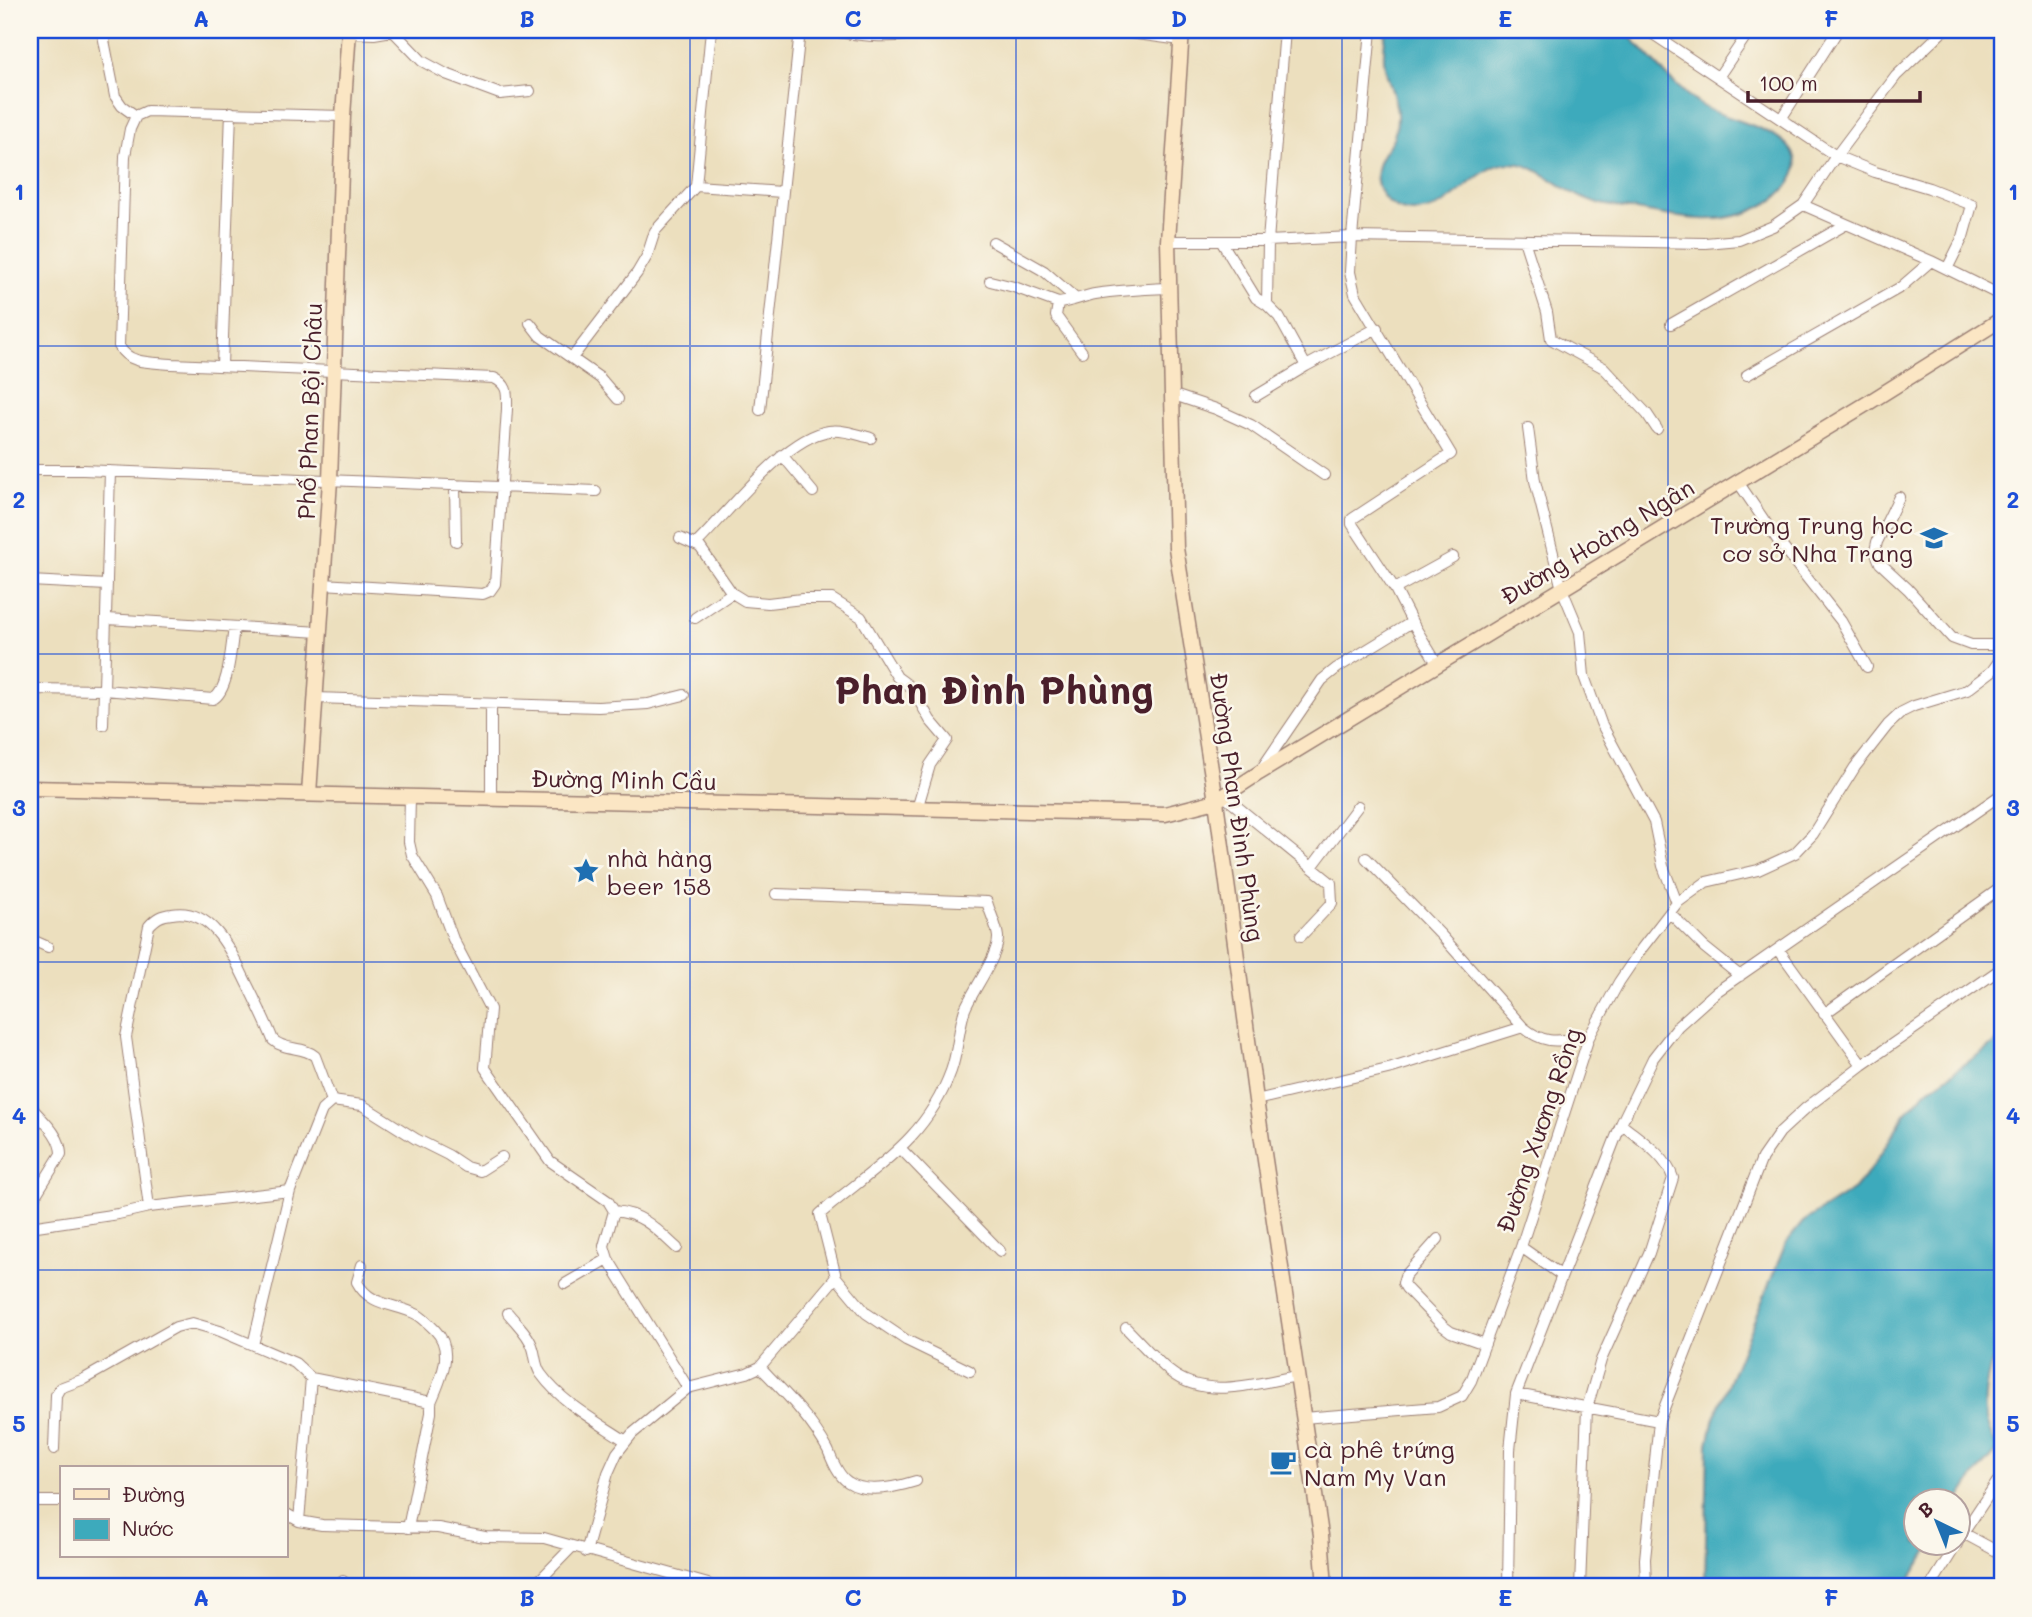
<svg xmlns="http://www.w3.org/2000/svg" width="2032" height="1617" font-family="Mali,sans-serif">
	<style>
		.water { fill: #3daabc; stroke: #446474; stroke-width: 2 }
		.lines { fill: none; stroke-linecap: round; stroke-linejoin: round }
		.street-casing { stroke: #9b7f74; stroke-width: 12 }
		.secondary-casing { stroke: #9b7f74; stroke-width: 17 }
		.street { stroke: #fff; stroke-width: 10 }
		.secondary { stroke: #fbe6c4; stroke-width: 14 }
		.grid { fill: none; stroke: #1d4ed8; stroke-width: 2; stroke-opacity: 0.55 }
		.labels { text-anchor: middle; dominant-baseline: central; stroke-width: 5; stroke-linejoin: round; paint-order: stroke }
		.street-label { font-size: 24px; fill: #4a1f2b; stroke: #fbf7ec }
		.poi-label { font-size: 24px; fill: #4a1f2b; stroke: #fbf7ec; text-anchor: start }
		.town-label { font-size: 38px; font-weight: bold; fill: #4a1f2b; stroke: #fbf7ec }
		.neatline { fill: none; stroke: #1d4ed8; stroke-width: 2.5 }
		.grid-label { font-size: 23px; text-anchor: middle; font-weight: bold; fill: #1d4ed8 }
	</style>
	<rect width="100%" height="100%" fill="#fbf7ec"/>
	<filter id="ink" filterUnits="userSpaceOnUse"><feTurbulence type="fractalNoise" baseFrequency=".0143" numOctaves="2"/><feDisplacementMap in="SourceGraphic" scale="14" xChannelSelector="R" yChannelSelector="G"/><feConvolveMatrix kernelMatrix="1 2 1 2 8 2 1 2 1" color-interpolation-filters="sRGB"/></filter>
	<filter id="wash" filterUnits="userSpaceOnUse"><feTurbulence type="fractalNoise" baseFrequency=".00686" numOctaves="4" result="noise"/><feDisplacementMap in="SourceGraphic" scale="28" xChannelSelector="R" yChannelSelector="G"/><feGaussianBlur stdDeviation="1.57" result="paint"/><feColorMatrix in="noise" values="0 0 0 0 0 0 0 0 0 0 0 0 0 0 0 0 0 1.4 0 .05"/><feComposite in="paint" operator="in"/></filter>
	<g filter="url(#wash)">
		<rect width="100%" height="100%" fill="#ecdfbe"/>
		<path class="water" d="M 1386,30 L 1618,30 L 1631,38 C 1649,56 1683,96 1704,107 C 1729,121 1790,129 1796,161 C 1799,175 1788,187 1778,196 C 1773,201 1766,204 1760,207 C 1720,228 1678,217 1636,210 C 1621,207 1604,206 1590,201 C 1566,193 1543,169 1520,164 C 1475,156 1460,212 1414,212 C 1405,212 1396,209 1389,203 C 1375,190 1373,172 1382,156 C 1386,148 1393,142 1395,133 C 1402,106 1390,91 1385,67 C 1382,55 1385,42 1386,30 Z
			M 2002,1038 L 2002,1343 C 1988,1362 1982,1395 1986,1418 C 1987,1429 1994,1440 1998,1450 L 1973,1478 L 1958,1501 L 1916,1502 L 1916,1544 L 1932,1544 L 1905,1587 L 1705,1587 L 1708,1444 L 1714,1418 L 1786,1243 L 1803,1222 L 1854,1189 L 1874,1165 L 1905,1114 L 1924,1093 Z"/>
	</g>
	<g filter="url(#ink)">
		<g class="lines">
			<g class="street-casing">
				<path id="street" d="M 102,30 L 115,96 L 122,106 L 136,116
					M 823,30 C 857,34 892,42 925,30
					M 1108,30 L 1181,40
					M 1285,30 L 1268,241 L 1267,305 L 1279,317 L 1306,366
					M 1647,30 L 1836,156 L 1875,172 L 1929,188 L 1972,205 L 1963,237 L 1947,269
					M 394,32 L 422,61 L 446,74 L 500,94 L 530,91
					M 349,33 L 374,34 L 398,30
					M 1719,76 L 1750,30
					M 1781,119 L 1838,30
					M 696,186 L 782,192
					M 1803,205 L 1931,261 L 2002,296
					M 1524,240 L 1547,312 L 1551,339 L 1604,368 L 1647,414 L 1657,429
					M 1168,241 L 1268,241 L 1352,237 L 1705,243 L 1739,240 L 1773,226 L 1803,205 L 1836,156 L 1896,76 L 1941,33
					M 1221,241 L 1256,298 L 1267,305
					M 993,242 L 1044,271 L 1075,298
					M 990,281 L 1014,287 L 1058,303 C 1067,303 1084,296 1095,294 C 1120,290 1144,289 1168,288
					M 1058,303 L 1056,316 L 1082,352
					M 530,323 L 540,336 L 600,378 L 618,399
					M 1671,324 L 1845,225
					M 572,358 L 637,273 L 647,256 L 655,231 L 696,186 L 711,30
					M 222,366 L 231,112
					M 1747,375 L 1901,287 L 1931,261
					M 1171,394 L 1216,409 L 1251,425 L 1324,475
					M 1256,396 L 1306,366 L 1377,328
					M 760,410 L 800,30
					M 1528,428 L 1535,481 L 1562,589 L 1580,632 L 1584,676 L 1601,723 L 1654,822 L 1663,866 L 1677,903
					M 782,455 L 813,492
					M 30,470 L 83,470 L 596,491
					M 1738,482 L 1781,545 L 1841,621 L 1867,667
					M 455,485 L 456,541
					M 1899,497 L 1877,542 L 1875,551 L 1880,563 L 1908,589 L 1952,638 L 1971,645 L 2002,645
					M 680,538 L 700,547 L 732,593 L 745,601 L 768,603 L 802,599 L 832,599 L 861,617 L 897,677 L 912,688 L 930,720 L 947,740 L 930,765 L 917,809
					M 696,544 C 729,512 784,438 829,431 C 844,429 858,435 871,438
					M 30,581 L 107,585
					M 323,584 L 483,594 L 490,591 L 495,584 L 507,409 C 507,394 509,385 494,378 L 172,364 C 152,362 129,365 119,346 L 125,156 L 130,129 L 136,116 L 147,111 L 343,116
					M 1395,589 L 1453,557
					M 695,618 L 732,593
					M 107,619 L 320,632
					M 1412,622 L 1438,665
					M 30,689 L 104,690 L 213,699 C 229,691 231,646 234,628
					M 315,698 L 598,707 L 648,704 L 684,695
					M 103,725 L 110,471
					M 1262,768 L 1322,680 L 1337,668 L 1412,622 L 1395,589 L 1352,524 L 1352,519 L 1451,454 L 1355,294 L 1350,272 L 1352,237 L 1371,30
					M 1224,796 L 1331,883 L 1332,903 L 1301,936
					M 410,797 L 409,842 L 412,855 L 437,896 L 453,939 L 490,1009 L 485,1068 L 550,1161 L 608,1201 L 614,1211 L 604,1246 L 608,1259 L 688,1388
					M 491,798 L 491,705
					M 1366,858 L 1441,935 L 1523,1027
					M 1312,867 L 1358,806
					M 776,894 L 987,902 C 990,913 997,926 998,937 C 999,955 973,990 965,1009 C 958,1030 958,1052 951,1071 C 925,1142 873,1168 820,1214 L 836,1277 L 866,1313 L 906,1340 L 970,1371
					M 1670,913 L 1704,947 L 1740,976
					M 30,939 L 48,947
					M 1779,950 L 1862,1065
					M 1824,1014 L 2002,887
					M 1256,1100 L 1392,1068 L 1523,1027 C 1547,1047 1561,1040 1589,1037
					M 30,1106 C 42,1120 61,1135 61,1154 L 35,1196 L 30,1214
					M 901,1149 L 1000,1251
					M 149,1207 L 126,1037 L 149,926 C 156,918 161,915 172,914 C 214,907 233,956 248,986 C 257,1004 266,1022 273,1040 C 285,1051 303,1046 315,1056 L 332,1101
					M 614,1211 C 644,1214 655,1228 677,1248
					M 30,1227 L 118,1214 L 149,1207 L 290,1191
					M 1438,1239 L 1405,1276 L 1403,1283 L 1406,1288 L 1443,1326 L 1451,1332 L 1485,1344
					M 1521,1247 L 1561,1275
					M 362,1265 L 357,1282 C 370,1307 396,1303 418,1315 C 424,1319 430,1325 435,1330 C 455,1350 441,1379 431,1402
					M 565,1284 L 608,1259
					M 508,1313 C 517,1324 529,1335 533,1348 C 536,1357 535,1366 541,1374 C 562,1403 596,1421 626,1441
					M 1126,1328 C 1140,1342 1154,1358 1169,1371 C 1206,1401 1255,1383 1297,1376
					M 253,1345 L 290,1191 L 322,1110 L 332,1101 L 362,1105 L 416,1139 L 448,1155 L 466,1167 L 480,1171 L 502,1157
					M 760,1367 C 785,1393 811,1418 828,1450 C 832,1460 838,1476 848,1482 C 866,1494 897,1487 916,1481
					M 1516,1394 L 1659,1421
					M 1303,1418 L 1438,1407 L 1462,1396 L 1471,1381 L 1521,1247 L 1589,1037 L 1619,982 L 1642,948 L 1677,903 L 1706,882 L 1758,870 L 1795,853 L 1813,834 L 1855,767 L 1888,725 L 1902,712 L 1914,706 L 1967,690 L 1992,671 L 2002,657
					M 54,1449 L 56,1395 L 60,1388 L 84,1379 L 176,1327 L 192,1323 L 220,1331 L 295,1363 L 311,1378 L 431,1402 L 431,1413 L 408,1528
					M 30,1501 L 61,1501
					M 285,1513 L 299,1521 L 322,1525 L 438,1528 L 485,1537 L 544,1538 L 708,1584 L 712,1587
					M 299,1521 L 311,1378
					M 1963,1533 L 2002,1554
					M 1958,1541 L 1997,1482 L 2002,1480
					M 586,1552 L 608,1473 L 617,1453 L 632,1434 L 688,1388 L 747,1373 L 760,1367 L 836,1277
					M 343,1581 L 343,1587
					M 533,1587 L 572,1547
					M 1508,1587 L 1510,1450 L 1516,1394 L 1621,1124 L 1653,1058 L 1678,1026 L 1716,992 L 2002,794
					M 1580,1587 L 1587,1408 L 1601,1360 L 1649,1253 L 1673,1178 C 1666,1155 1639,1139 1621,1124
					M 1646,1587 L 1645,1559 L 1659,1421 L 1762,1158 L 1780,1132 L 1806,1108 L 1862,1065 L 2002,968
					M 1930,1587 L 1957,1544"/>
			</g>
			<g class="secondary-casing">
				<path id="secondary" d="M 1182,30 L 1168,241 L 1176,548 L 1216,801 L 1256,1100 L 1321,1535 L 1325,1587
					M 30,788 L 1165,814 L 1216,801 L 1259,773 L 1868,403 L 2002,319
					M 309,794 L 330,480 L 343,116 L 349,30"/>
			</g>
			<use href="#street" class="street"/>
			<use href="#secondary" class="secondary"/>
		</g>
	</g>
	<path class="grid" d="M 364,30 L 364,1587M 690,30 L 690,1587M 1016,30 L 1016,1587M 1342,30 L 1342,1587M 1668,30 L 1668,1587M 30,346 L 2002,346M 30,654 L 2002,654M 30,962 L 2002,962M 30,1270 L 2002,1270"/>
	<defs>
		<g id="school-bare" transform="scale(2.1)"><path d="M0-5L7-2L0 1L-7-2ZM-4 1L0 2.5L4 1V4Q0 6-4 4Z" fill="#1f6fb2" stroke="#fbf7ec" stroke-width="2.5" paint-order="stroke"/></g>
		<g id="sight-bare" transform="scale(2.1)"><path d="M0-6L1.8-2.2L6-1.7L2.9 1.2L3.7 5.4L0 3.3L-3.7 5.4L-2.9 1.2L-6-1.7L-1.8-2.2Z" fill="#1f6fb2" stroke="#fbf7ec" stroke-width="2.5" paint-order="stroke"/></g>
		<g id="cafe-bare" transform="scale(2.1)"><path d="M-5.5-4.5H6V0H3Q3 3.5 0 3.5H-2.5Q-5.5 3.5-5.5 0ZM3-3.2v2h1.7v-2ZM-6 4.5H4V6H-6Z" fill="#1f6fb2" stroke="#fbf7ec" stroke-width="2.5" paint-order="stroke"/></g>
	</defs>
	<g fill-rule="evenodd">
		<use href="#school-bare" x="1934" y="538"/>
		<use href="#sight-bare" x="586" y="871"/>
		<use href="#cafe-bare" x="1283" y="1462"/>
	</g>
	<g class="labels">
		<g class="street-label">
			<text transform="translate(309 411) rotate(-88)">Phố Phan Bội Châu</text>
			<text transform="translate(1597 541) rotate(-31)">Đường Hoàng Ngân</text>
			<text transform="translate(624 779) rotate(1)">Đường Minh Cầu</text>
			<text transform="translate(1238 807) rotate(82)">Đường Phan Đình Phùng</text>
			<text transform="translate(1538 1130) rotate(-71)">Đường Xương Rồng</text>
		</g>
		<g class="poi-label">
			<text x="1913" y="524" text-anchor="end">Trường Trung học<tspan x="1913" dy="28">cơ sở Nha Trang</tspan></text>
			<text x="607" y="857">nhà hàng<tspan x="607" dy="28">beer 158</tspan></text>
			<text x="1304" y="1448">cà phê trứng<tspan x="1304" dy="28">Nam My Van</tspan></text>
		</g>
		<g class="town-label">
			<text x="994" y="689">Phan Đình Phùng</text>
		</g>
	</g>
	<rect width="2032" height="1617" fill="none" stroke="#fbf7ec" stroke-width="77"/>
	<rect x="60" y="1466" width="228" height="91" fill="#fbf7ec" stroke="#b4a19f" stroke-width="2"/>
	<rect x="74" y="1489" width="35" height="10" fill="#fbe6c4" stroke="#b4a19f" stroke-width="2"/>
	<text x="122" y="1502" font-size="21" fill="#4a1f2b">Đường</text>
	<rect x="74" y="1519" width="35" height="21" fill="#3daabc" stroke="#b4a19f" stroke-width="2"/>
	<text x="122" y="1536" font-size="21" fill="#4a1f2b">Nước</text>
	<g transform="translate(1937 1522) rotate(317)"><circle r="33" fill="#fbf7ec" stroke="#b4a19f" stroke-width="2"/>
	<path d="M0-5L12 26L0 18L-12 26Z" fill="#1f6fb2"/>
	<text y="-10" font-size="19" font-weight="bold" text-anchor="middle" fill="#4a1f2b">B</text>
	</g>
	<path d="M1748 91v10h172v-10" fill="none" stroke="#4a1f2b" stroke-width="3.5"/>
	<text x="1759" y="91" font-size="21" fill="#4a1f2b" stroke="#fbf7ec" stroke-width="5" paint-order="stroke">100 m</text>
	<rect x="38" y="38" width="1956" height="1540" class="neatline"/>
	<g class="grid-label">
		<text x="201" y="27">A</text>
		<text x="527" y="27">B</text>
		<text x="853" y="27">C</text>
		<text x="1179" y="27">D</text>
		<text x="1505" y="27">E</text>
		<text x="1831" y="27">F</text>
		<text x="19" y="200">1</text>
		<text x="2013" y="200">1</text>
		<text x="19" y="508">2</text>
		<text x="2013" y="508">2</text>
		<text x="19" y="816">3</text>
		<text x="2013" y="816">3</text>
		<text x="19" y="1124">4</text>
		<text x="2013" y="1124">4</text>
		<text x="19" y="1432">5</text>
		<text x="2013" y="1432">5</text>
		<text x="201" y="1606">A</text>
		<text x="527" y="1606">B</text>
		<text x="853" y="1606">C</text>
		<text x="1179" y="1606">D</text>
		<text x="1505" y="1606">E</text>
		<text x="1831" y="1606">F</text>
	</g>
</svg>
